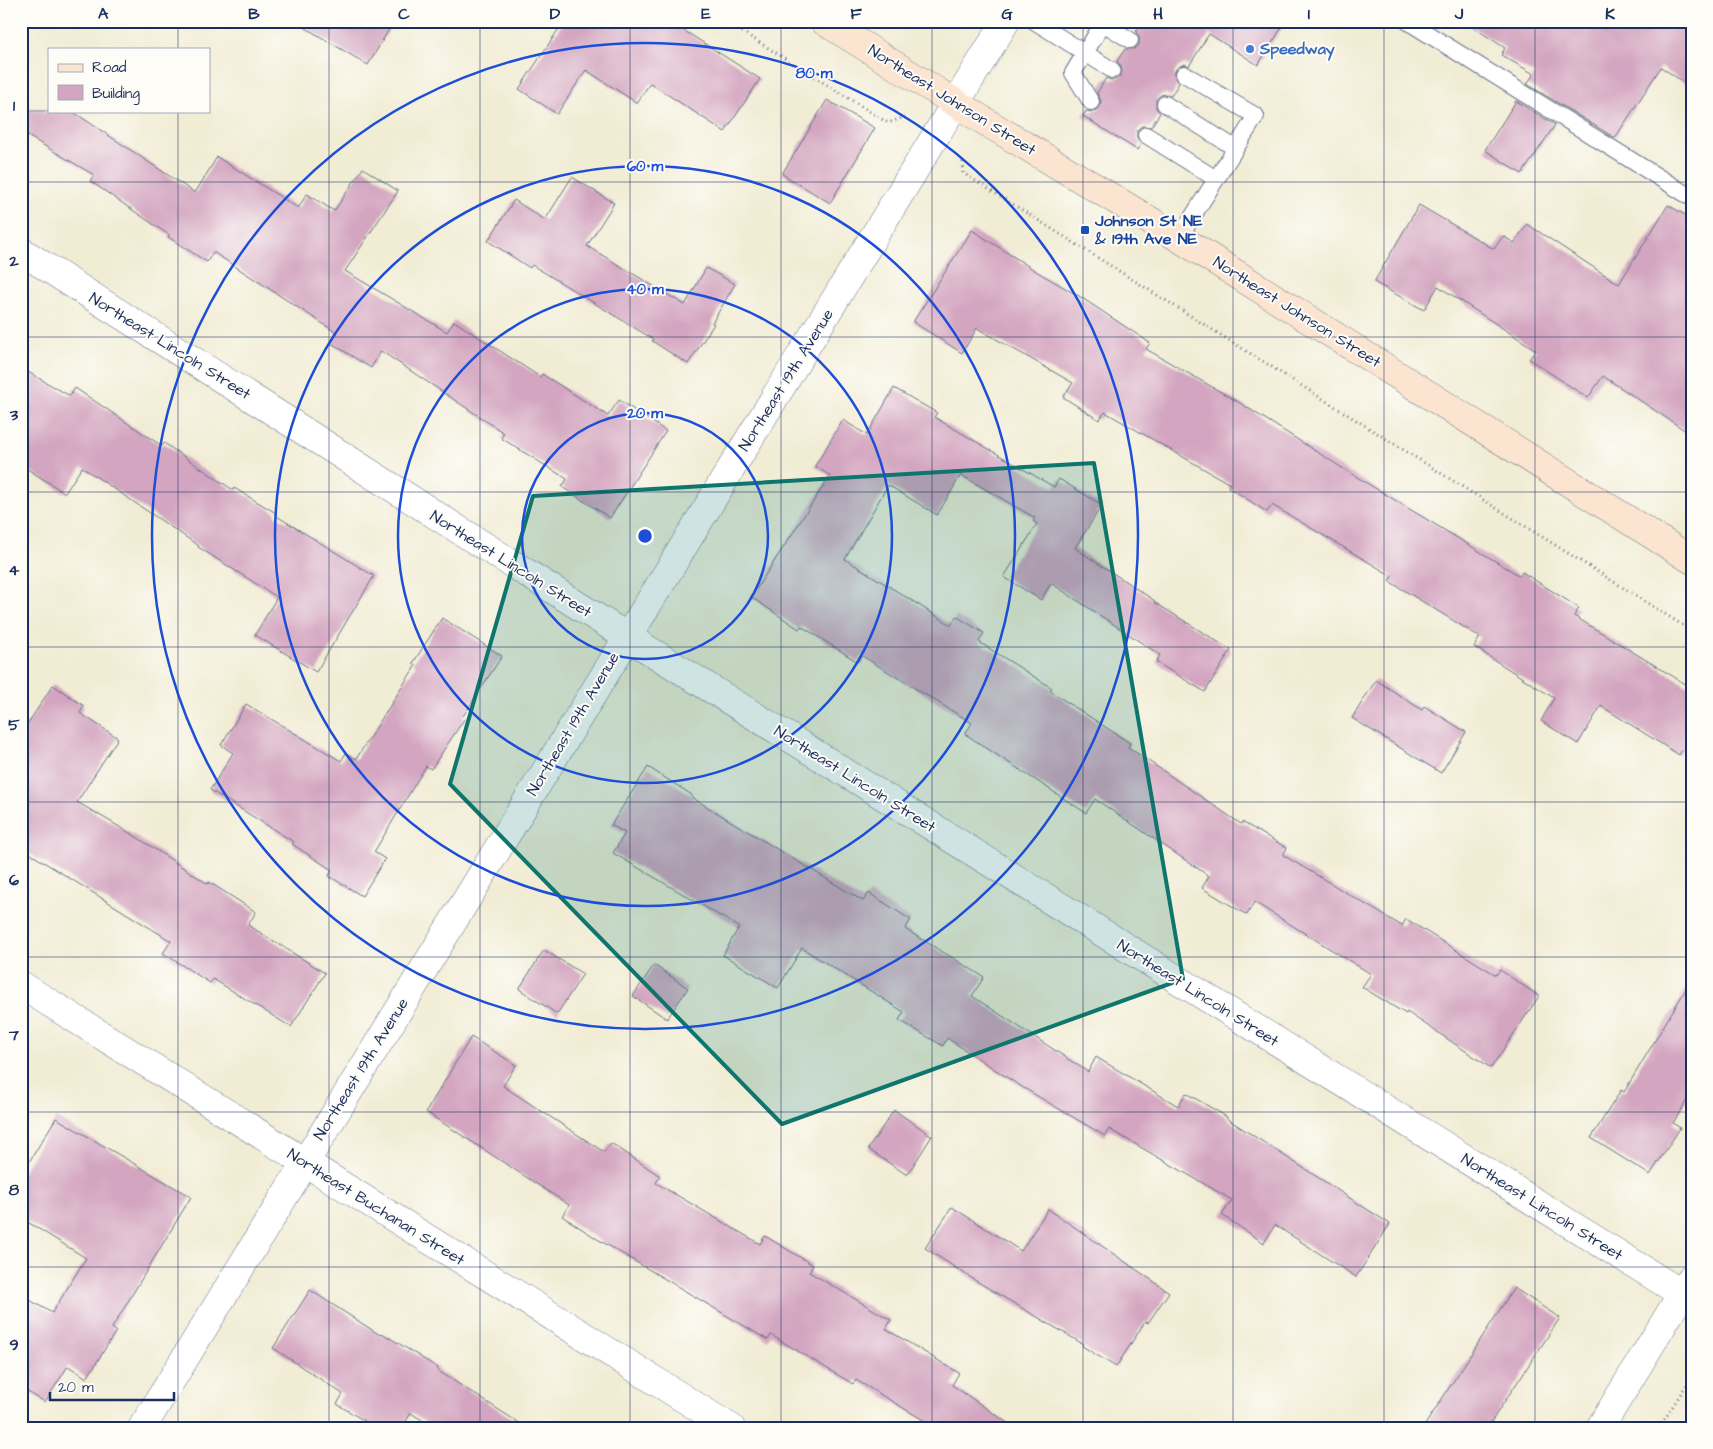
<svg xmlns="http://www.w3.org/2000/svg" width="1713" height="1449" font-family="'Architects Daughter',sans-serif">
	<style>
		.building { fill: #d3a5c0 }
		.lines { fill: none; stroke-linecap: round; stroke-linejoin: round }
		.service-casing { stroke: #667187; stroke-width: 18 }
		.minor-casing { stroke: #667187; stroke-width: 29 }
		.tertiary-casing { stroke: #667187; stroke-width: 29 }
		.secondary-casing { stroke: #667187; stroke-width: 29 }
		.path { stroke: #667187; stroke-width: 3; stroke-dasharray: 1 4; stroke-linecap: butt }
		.service { stroke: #fff; stroke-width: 16 }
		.minor { stroke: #fff; stroke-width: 28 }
		.tertiary { stroke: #fff; stroke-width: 28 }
		.secondary { stroke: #fce5d0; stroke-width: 28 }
		.marked { fill: #0f766e; fill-opacity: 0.2; stroke: #0f766e; stroke-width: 4; stroke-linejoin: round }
		.grid { fill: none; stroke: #1b2f5e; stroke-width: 1; stroke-opacity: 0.55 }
		.ring { fill: none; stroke: #1d4ed8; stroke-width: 2.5 }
		.shop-dot { fill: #3f7fe0; stroke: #fdfcf7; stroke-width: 2 }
		.transit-dot { fill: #1a4fb4; stroke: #fdfcf7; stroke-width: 2 }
		.labels { text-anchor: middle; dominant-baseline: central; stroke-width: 4; stroke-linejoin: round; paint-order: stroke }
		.shop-label { font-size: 16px; font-weight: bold; fill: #366cbe; stroke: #fdfcf7; text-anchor: start }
		.street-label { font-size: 16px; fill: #1b2f5e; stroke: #fdfcf7 }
		.transit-label { font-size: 16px; font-weight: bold; fill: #164399; stroke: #fdfcf7; text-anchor: start }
		.centre { fill: #1d4ed8; stroke: #fdfcf7; stroke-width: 2.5 }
		.ring-label { font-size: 15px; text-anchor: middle; font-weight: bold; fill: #1d4ed8; stroke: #fdfcf7; stroke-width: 4; stroke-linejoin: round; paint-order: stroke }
		.neatline { fill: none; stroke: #1b2f5e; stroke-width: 2 }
		.grid-label { font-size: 16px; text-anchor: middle; font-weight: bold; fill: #1b2f5e }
	</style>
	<rect width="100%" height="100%" fill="#fdfcf7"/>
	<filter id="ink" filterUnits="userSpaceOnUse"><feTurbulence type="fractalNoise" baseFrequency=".02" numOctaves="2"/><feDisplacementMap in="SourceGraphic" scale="10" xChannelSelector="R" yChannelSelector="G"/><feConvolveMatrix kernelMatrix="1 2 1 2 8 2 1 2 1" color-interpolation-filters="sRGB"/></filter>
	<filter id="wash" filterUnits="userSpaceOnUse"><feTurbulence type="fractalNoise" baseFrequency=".0096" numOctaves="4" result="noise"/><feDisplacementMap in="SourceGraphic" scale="20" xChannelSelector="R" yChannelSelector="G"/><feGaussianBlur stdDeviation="1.12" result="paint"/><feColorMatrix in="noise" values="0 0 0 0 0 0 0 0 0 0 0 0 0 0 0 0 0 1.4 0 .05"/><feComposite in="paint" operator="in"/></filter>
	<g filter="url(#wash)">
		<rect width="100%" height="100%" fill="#f1ecd4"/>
		<g id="blocks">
			<path class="building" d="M 294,21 L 394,21 L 368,65 Z
				M 564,21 L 669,21 L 760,79 L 725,132 L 650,83 L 637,103 L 586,70 L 557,114 L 519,89 Z
				M 1142,21 L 1286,21 L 1258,65 L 1209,34 L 1189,66 L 1184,64 L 1176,69 L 1174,74 L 1179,83 L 1171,96 L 1166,94 L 1161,95 L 1156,99 L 1156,108 L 1160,113 L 1151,127 L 1142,126 L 1137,130 L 1137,139 L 1141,144 L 1137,150 L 1083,116 L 1086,111 L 1092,112 L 1100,107 L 1101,101 L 1097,93 L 1106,78 L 1111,80 L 1116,79 L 1121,75 L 1121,66 L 1117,61 L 1125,49 L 1134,49 L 1139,45 L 1139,36 L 1136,32 Z
				M 1464,21 L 1692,21 L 1692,88 L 1661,67 L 1615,138 L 1527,84 L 1534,74 L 1501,55 L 1505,48 Z
				M 827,100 L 875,128 L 830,203 L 782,174 Z
				M 1516,101 L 1555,125 L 1522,174 L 1485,150 Z
				M 21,111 L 72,111 L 195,193 L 217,157 L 298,208 L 307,194 L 334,211 L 363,168 L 398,191 L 345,271 L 447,332 L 454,321 L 540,377 L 542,374 L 608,416 L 619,400 L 666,431 L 610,518 L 562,487 L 567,479 L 501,438 L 504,433 L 381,351 L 371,368 L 331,343 L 337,333 L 213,252 L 207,262 L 168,237 L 169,235 L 90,181 L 94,175 L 21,132 Z
				M 572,177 L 614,203 L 587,246 L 685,305 L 706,268 L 735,284 L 712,323 L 714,324 L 688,364 L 652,341 L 653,339 L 532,265 L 530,268 L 488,241 L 514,200 L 545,220 Z
				M 1419,205 L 1494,249 L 1503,236 L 1514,243 L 1527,224 L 1619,284 L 1668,205 L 1692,219 L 1692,435 L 1603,376 L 1588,398 L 1529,359 L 1536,350 L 1438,286 L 1424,310 L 1374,282 Z
				M 972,230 L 1039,273 L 1079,296 L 1150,343 L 1146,349 L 1240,403 L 1347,471 L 1520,576 L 1522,572 L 1579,608 L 1574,616 L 1692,688 L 1692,736 L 1679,755 L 1601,706 L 1578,744 L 1541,721 L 1554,698 L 1474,647 L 1480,637 L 1389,581 L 1392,576 L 1272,505 L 1267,512 L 1228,487 L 1230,484 L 1105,412 L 1099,420 L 1063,397 L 1073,383 L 977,328 L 962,353 L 913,322 Z
				M 21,368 L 70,396 L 75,388 L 162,446 L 164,443 L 233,490 L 234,488 L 276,513 L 275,515 L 374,576 L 316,672 L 255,635 L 277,597 L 198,547 L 199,546 L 82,467 L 65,493 L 21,465 Z
				M 894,388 L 937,413 L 934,417 L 1054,487 L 1059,479 L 1102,505 L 1075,548 L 1155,601 L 1154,602 L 1231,650 L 1205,692 L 1156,662 L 1160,655 L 1051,583 L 1041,600 L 1004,577 L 1037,524 L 1033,521 L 1035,518 L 961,475 L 937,515 L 888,485 L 845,559 L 951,625 L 956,616 L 984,633 L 979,642 L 1052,688 L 1050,691 L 1130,743 L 1128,747 L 1241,824 L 1242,822 L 1287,848 L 1283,855 L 1402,926 L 1406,919 L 1496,975 L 1500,970 L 1539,996 L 1491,1068 L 1407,1012 L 1406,1014 L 1362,987 L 1371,974 L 1254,902 L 1247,915 L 1202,888 L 1209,876 L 1095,799 L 1086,813 L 965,734 L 972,723 L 862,656 L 858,662 L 801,626 L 799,629 L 751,597 L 830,476 L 815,466 L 843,420 L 867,435 Z
				M 442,618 L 502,656 L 463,716 L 465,718 L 431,769 L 426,766 L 374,852 L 385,859 L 362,896 L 329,876 L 332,870 L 292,844 L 294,842 L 210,790 L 233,753 L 221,745 L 246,704 L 341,761 L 346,753 L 356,759 L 416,665 L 413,663 Z
				M 1376,680 L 1422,710 L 1424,706 L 1466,732 L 1441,773 L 1352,718 Z
				M 53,685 L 84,706 L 80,713 L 118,738 L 77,802 L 135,836 L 208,884 L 209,882 L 256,912 L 248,925 L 325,973 L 291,1027 L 213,979 L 210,983 L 163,953 L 171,941 L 21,848 L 21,734 Z
				M 648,767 L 692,795 L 691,797 L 863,901 L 869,893 L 911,920 L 905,929 L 984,977 L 972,996 L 1088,1072 L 1096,1057 L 1178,1106 L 1186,1093 L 1227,1117 L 1226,1118 L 1390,1224 L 1356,1277 L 1275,1225 L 1264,1243 L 1222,1215 L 1232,1200 L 1109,1129 L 1105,1136 L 1017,1084 L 947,1038 L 943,1046 L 899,1020 L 904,1012 L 802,948 L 778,988 L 723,955 L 739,927 L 613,853 L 625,833 L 611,825 Z
				M 544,950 L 583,974 L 557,1014 L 519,989 Z
				M 654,965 L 688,988 L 667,1019 L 633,996 Z
				M 1692,979 L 1692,1092 L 1673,1123 L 1680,1128 L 1650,1175 L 1591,1138 L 1621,1090 L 1624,1092 Z
				M 471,1037 L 516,1065 L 503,1086 L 604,1152 L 611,1143 L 660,1176 L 656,1183 L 760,1244 L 765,1236 L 813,1265 L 809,1272 L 891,1320 L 886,1329 L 959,1373 L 952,1385 L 1015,1428 L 937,1428 L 856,1380 L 853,1384 L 771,1335 L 768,1340 L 599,1240 L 562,1216 L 569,1205 L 426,1112 Z
				M 894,1110 L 932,1136 L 907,1175 L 868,1149 Z
				M 56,1118 L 191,1197 L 112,1328 L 116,1331 L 87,1378 L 68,1366 L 45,1402 L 21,1388 L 21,1295 L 52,1313 L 86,1258 L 21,1218 L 21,1175 Z
				M 952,1207 L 1021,1251 L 1048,1209 L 1169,1292 L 1148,1323 L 1145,1322 L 1116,1367 L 1082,1346 L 1083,1344 L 976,1281 L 925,1248 Z
				M 1514,1288 L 1560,1318 L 1487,1428 L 1423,1428 Z
				M 310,1290 L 380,1335 L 382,1333 L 438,1368 L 437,1370 L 527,1428 L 434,1428 L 411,1413 L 402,1428 L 376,1428 L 337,1404 L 343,1394 L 273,1348 Z"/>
		</g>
	</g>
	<g filter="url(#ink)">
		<use href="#blocks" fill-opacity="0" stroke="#667187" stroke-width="1"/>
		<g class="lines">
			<g class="service-casing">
				<path id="service" d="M 1034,21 L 1085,53 L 1103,23 L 1130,40
					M 1407,21 L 1692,198
					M 1091,102 L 1073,73 L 1085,53 L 1112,70
					M 1165,104 L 1235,148
					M 1146,135 L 1216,179
					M 1179,238 L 1256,116 L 1184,74"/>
			</g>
			<g class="minor-casing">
				<path id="minor" d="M 21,251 L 599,619 L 1692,1300
					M 21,985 L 731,1428
					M 142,1428 L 1006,21"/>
			</g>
			<g class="tertiary-casing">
				<path id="tertiary" d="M 1600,1428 L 1692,1277"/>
			</g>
			<g class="secondary-casing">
				<path id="secondary" d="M 824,21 L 986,122 L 1179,238 L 1692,560"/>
			</g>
			<path class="path" d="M 725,21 L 888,123 L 905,117
				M 963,162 L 963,173 L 1692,631
				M 1659,1428 L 1692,1376"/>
			<use href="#service" class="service"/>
			<use href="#minor" class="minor"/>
			<use href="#tertiary" class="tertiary"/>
			<use href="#secondary" class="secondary"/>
		</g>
	</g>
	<path class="marked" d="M 1094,463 L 1183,979 L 782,1124 L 450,784 L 533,496 Z"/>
	<path class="grid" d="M 178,21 L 178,49M 329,21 L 329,1428M 480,21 L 480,1428M 630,21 L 630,1428M 781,21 L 781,1428M 932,21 L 932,1428M 1083,21 L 1083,1428M 1233,21 L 1233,1428M 1384,21 L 1384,1428M 1535,21 L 1535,1428M 178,111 L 178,1428M 21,182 L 1692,182M 21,337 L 1692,337M 21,492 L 1692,492M 21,647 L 1692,647M 21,802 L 1692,802M 21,957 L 1692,957M 21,1112 L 1692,1112M 21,1267 L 1692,1267"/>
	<g class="ring">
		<circle cx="645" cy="536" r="123"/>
		<circle cx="645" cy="536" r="247"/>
		<circle cx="645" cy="536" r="370"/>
		<circle cx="645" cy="536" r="493"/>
	</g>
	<circle class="shop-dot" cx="1250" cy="49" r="5"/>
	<rect class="transit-dot" x="1080" y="225" width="10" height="10" rx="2.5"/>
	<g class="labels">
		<g class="shop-label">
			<text x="1260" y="49">Speedway</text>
		</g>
		<g class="street-label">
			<text transform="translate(952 100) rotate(32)">Northeast Johnson Street</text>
			<text transform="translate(1297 312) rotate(32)">Northeast Johnson Street</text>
			<text transform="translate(170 346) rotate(32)">Northeast Lincoln Street</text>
			<text transform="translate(786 380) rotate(-58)">Northeast 19th Avenue</text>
			<text transform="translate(511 564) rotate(32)">Northeast Lincoln Street</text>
			<text transform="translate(573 724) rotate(-59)">Northeast 19th Avenue</text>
			<text transform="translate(855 779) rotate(32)">Northeast Lincoln Street</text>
			<text transform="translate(1198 993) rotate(32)">Northeast Lincoln Street</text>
			<text transform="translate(361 1069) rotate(-58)">Northeast 19th Avenue</text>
			<text transform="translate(376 1207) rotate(32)">Northeast Buchanan Street</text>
			<text transform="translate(1542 1207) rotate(32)">Northeast Lincoln Street</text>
		</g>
		<g class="transit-label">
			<text x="1095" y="221">Johnson St NE<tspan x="1095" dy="18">&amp; 19th Ave NE</tspan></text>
		</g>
	</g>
	<circle cx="645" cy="536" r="8" class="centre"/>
	<g class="ring-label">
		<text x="814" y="78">80 m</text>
		<text x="645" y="171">60 m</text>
		<text x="645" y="294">40 m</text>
		<text x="645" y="418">20 m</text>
	</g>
	<rect width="1713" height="1449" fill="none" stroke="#fdfcf7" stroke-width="55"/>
	<rect x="48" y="48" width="162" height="65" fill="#fdfcf7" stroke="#a3aaba"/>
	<rect x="58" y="64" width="25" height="8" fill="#fce5d0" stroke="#a3aaba"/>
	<text x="92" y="72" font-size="15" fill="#1b2f5e">Road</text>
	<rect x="58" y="85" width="25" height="15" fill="#d3a5c0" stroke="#a3aaba"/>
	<text x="92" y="98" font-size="15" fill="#1b2f5e">Building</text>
	<path d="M50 1392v8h124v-8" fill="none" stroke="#1b2f5e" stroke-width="2.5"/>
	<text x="58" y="1392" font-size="15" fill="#1b2f5e" stroke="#fdfcf7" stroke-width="4" paint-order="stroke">20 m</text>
	<rect x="28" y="28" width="1658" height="1394" class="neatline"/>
	<g class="grid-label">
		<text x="103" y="19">A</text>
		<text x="254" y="19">B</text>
		<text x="404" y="19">C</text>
		<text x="555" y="19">D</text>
		<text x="706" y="19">E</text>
		<text x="856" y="19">F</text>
		<text x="1007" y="19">G</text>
		<text x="1158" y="19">H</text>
		<text x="1309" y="19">I</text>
		<text x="1459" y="19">J</text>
		<text x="1610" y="19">K</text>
		<text x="14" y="111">1</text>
		<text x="14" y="266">2</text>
		<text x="14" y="420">3</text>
		<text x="14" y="575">4</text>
		<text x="14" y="730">5</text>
		<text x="14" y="885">6</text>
		<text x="14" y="1040">7</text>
		<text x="14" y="1195">8</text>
		<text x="14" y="1350">9</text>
	</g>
</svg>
